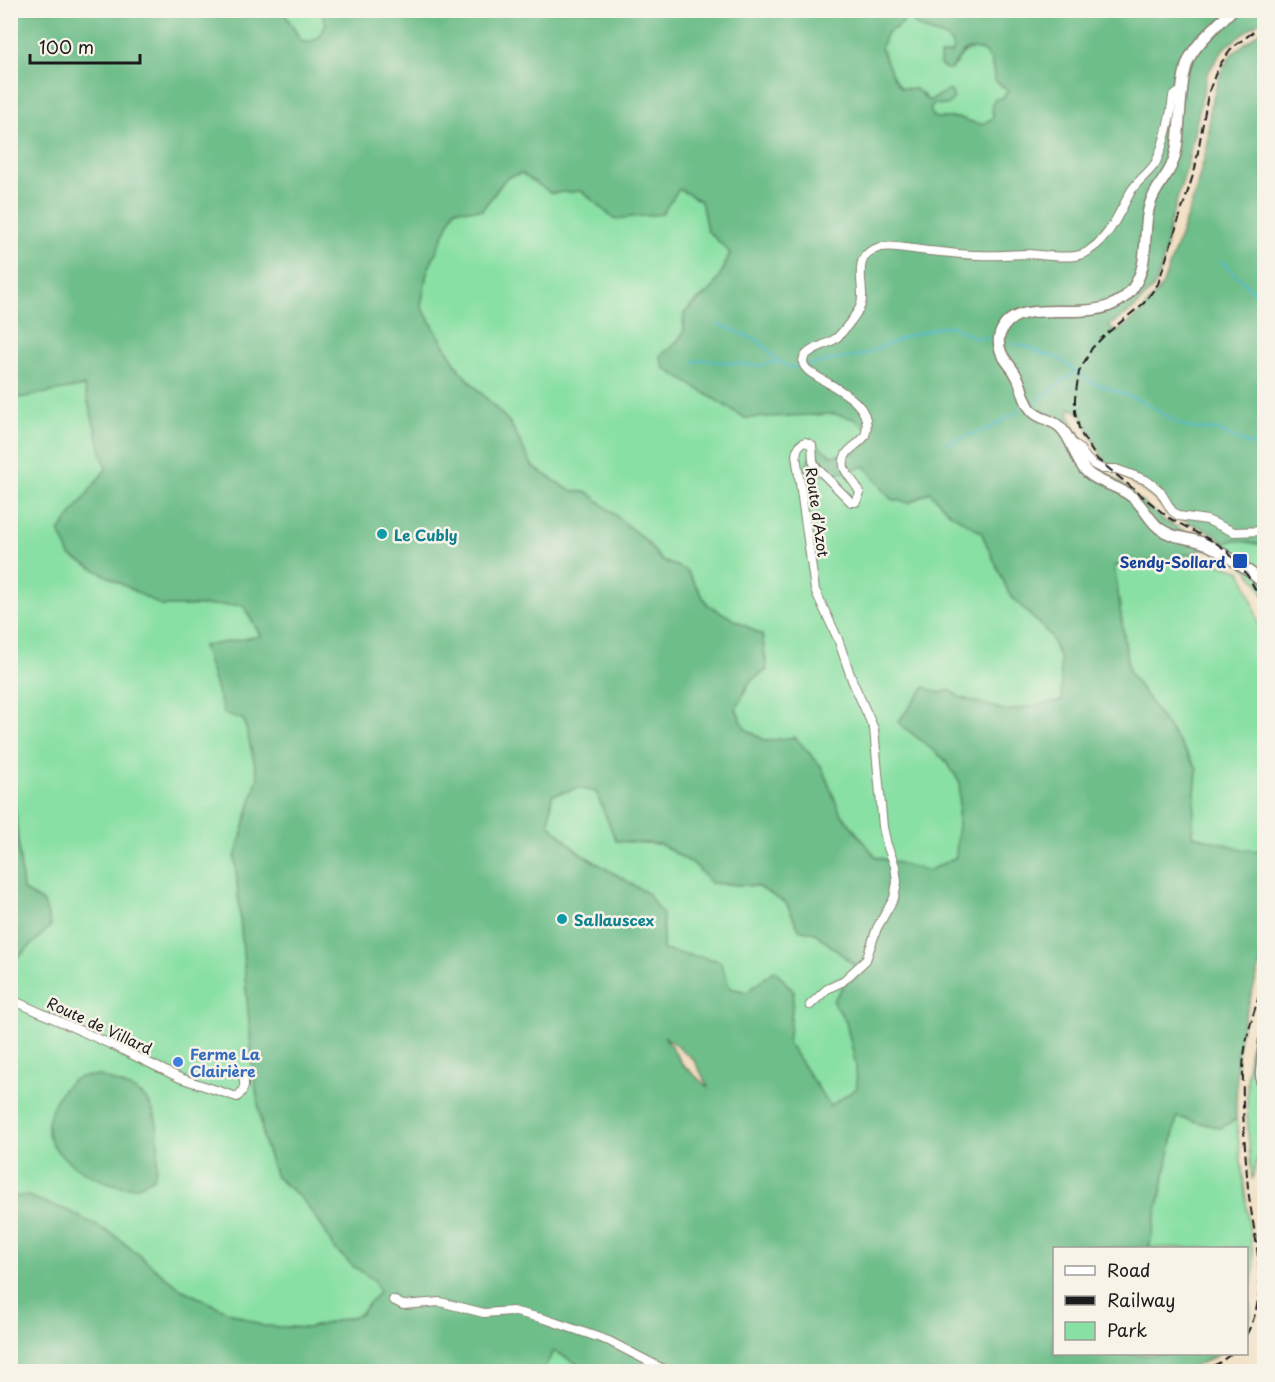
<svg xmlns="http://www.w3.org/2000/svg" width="1275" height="1382" font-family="'Playpen Sans',sans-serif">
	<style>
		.green { fill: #89e0a4; stroke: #527e60; stroke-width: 1.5; fill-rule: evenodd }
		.forest { fill: #6ebe8a; stroke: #456d53; stroke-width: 1.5; fill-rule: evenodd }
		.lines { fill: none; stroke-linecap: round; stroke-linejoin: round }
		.stream { stroke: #4fbacc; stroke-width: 2 }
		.minor-casing { stroke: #877e6f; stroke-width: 10 }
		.tertiary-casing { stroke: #877e6f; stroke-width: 13 }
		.minor { stroke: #fff; stroke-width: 8 }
		.tertiary { stroke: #fff; stroke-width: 10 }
		.rail { stroke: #1c1c1c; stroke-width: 2; stroke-dasharray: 9 4.5; stroke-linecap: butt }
		.culture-dot { fill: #0f9aa8; stroke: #f7f3e8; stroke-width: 2 }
		.transit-dot { fill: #1a4fb4; stroke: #f7f3e8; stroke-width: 2 }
		.shop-dot { fill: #3f7fe0; stroke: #f7f3e8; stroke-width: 2 }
		.labels { text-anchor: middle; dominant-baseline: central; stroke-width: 5; stroke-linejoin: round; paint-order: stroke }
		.street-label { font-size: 15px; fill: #1c1c1c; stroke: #f7f3e8 }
		.culture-label { font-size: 15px; font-weight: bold; fill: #0d838f; stroke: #f7f3e8; text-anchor: start }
		.transit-label { font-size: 15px; font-weight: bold; fill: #164399; stroke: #f7f3e8; text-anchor: end }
		.shop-label { font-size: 15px; font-weight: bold; fill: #366cbe; stroke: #f7f3e8; text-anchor: start }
	</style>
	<rect width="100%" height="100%" fill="#f7f3e8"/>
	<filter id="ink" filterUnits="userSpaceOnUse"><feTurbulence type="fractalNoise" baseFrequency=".0167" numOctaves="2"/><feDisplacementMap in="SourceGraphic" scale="12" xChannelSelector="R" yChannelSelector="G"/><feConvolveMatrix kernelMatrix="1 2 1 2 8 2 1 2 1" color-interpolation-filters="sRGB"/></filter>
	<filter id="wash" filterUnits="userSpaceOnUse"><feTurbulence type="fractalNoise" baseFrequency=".008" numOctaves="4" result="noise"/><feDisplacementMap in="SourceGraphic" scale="24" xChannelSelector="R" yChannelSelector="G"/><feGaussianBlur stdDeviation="1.35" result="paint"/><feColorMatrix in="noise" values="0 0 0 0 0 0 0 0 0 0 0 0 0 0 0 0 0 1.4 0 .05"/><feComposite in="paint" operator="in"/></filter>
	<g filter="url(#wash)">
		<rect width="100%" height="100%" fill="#f2dfc2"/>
		<path class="green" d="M 283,11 L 321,11 L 326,23 C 321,37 316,42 302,42 Z
			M 905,11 L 928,11 L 917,17 L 931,33 L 948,38 L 954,49 L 951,53 L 945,54 L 956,64 C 962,50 972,45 986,53 L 991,60 L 995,80 L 1008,91 L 1006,95 L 992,104 L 993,118 L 983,124 L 977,124 L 961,118 L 936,118 L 932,116 L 930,108 L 934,104 L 945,105 L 939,95 L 929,102 L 922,93 L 901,88 L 893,77 L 881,48 L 886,34 C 897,24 904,30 905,11 Z
			M 522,173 L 551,193 L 582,191 L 614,219 L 679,189 L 701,201 L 707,230 L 730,252 L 724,268 L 712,289 L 690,306 L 683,321 L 684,330 L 682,335 L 669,350 L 662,354 L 745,418 C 771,416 836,407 856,420 C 861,423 866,428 870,432 L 853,453 L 832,456 L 836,474 L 865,465 L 891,499 L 909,503 L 930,492 L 947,511 L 981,532 L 1010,595 L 1050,635 L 1060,659 L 1063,701 L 1007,711 L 959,697 L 950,690 L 898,722 L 944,759 L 960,782 L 957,857 L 928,871 L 876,857 L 840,812 L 821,766 L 766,741 L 745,729 L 736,709 L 750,681 L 767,670 L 762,635 L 708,605 L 686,570 L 661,560 L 646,541 L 589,493 L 569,490 L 533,467 L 510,423 L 460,371 L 421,307 L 427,272 L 455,209 L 482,210 L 506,178 Z
			M 84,386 L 106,469 L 60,531 L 162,606 L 243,605 L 261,637 L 203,646 L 244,720 L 258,777 L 235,858 L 253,1069 L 264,1142 L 276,1177 L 303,1200 L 325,1231 L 333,1247 L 353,1266 L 374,1280 L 379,1292 L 359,1315 L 308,1328 L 263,1326 L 222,1309 L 181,1289 L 114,1235 L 11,1196 L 11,964 L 51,926 L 44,903 L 23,890 L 11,767 L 11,399 ZM 100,1076 L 141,1094 L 156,1117 Z
			M 1235,540 L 1264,545 L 1264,596 L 1257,581 L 1223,543 Z
			M 1190,554 L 1241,571 L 1252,600 L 1261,633 L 1261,732 L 1264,751 L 1264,851 L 1246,851 L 1192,835 L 1197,768 L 1129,672 L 1114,566 L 1168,560 Z
			M 579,788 L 596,792 L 616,840 L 660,844 L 695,865 L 711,883 L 757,886 L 786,903 L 799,929 L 815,933 L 863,972 L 846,982 L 834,1001 L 846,1022 L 856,1065 L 857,1088 L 830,1107 L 788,1043 L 794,992 L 774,971 L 748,992 L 730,988 L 719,961 L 663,950 L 663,915 L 647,893 L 578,852 L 549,824 L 552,795 Z
			M 1264,1000 L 1264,1131 L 1252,1180 C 1248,1142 1245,1102 1248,1063 C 1250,1041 1258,1020 1264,1000 Z
			M 1177,1117 L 1221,1128 L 1236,1119 L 1254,1266 L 1250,1296 L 1251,1316 L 1247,1325 L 1246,1248 L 1149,1248 Z
			M 553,1351 L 592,1371 L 542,1372 Z"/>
		<path class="forest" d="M 882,10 L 884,12 L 905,11 C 904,30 897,24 886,34 L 881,48 L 893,77 L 901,88 L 916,89 L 929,101 L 946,91 L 951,91 L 954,98 L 948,105 L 934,104 L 930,108 L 932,116 L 936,118 L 961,118 L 977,124 L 983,124 L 993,118 L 992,104 L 995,99 L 1002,98 L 1008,91 L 995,80 L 991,60 L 982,50 L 970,49 L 964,51 L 951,69 L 946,69 L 940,65 L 940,55 L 951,53 L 954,49 C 948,30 925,36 913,22 L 913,19 L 928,11 L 1264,11 L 1264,18 L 1223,49 L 1207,74 L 1187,166 L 1170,223 L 1163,262 L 1156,284 L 1135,308 L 1109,326 L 1116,333 L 1141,313 L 1162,286 L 1194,197 L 1208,143 L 1210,107 L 1222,69 L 1232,54 L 1264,28 L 1264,545 L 1235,540 L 1223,543 L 1215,534 L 1168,513 L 1153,498 L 1120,474 L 1101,455 L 1080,413 L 1069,408 L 1070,417 L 1082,446 L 1104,473 L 1114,478 L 1163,520 L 1215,546 L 1168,560 L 1114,566 L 1129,672 L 1197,768 L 1192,835 L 1246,850 L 1264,851 L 1264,952 L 1241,1030 L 1237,1059 L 1236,1119 L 1221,1128 L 1177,1117 L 1149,1248 L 1054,1248 L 1054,1354 L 1220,1354 L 1191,1368 L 1180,1372 L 592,1372 L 554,1351 L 542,1372 L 11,1371 L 11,1196 L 28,1196 L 71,1212 L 114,1235 L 181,1289 L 222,1309 L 263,1326 L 308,1328 L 359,1315 L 379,1292 L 374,1280 L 353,1266 L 333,1247 L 325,1231 L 303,1200 L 276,1177 L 264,1142 L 253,1069 L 235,858 L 258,777 L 244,720 L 224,713 L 203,646 L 261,636 L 243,605 L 162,606 L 70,556 L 59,531 L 106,469 L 84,386 L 11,399 L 11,11 L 283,11 L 302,42 C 317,42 321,37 326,23 L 321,11 ZM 521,173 L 551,193 L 582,191 L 614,219 L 662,214 L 679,189 L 701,201 L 707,230 L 730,253 L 724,268 L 712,289 L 684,313 C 683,319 685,324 684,329 C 684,339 667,350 660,356 L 664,368 L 745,418 L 834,414 L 855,419 L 870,432 L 853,453 L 832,456 L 815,443 L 806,467 L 806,474 L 836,474 L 865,466 L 891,499 L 909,503 L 930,492 L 947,511 L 981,532 L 1010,595 L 1050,635 L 1060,659 L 1062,701 L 1007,711 L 959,697 L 950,690 L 939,693 L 925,687 L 898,722 L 944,759 L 960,782 L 956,857 L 928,871 L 876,857 L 840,812 L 821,766 L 795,737 L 766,741 L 745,729 L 736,709 L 750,681 L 767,670 L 762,635 L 708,605 L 686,570 L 661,560 L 646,541 L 589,493 L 569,490 L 533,467 L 510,423 L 460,371 L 421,306 L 427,272 L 455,209 L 482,210 L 506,178 ZM 579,788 L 596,792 L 616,841 L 660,844 L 695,865 L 711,883 L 757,886 L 786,903 L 799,929 L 815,933 L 863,972 L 846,982 L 833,1001 L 846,1022 L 856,1065 L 857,1088 L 830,1106 L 788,1043 L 794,992 L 775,970 L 747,992 L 730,988 L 720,961 L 663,950 L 663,915 L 647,893 L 578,852 L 549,824 L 552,795 ZM 664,1036 L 694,1060 L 709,1088 L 683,1065 Z
			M 10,767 L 23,890 L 44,903 L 51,926 L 11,964 Z
			M 100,1076 C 112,1081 128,1086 139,1093 C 163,1109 160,1153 154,1178 C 148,1181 139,1187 133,1187 C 107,1188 58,1163 49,1137 C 43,1117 61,1082 81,1077 C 87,1076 94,1076 100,1076 Z"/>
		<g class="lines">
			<path class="stream" d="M 1221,261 L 1264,301
				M 719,324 L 759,341 L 778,361
				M 1014,344 L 1029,347 L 1041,353 L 1061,359 L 1087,380 L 1144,402 L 1181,425 L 1195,429 L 1217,430 L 1247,444 L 1257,443 L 1264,439
				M 692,362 L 705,360 L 760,366 L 778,361 L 792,368 L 798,366
				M 808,365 L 862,355 L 905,337 L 944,326 L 951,326 L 975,338 L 992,338
				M 1034,403 L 1075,372
				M 945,444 L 990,428 L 1022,409"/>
		</g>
	</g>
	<g filter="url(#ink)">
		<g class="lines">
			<g class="minor-casing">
				<path id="minor" d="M 1071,442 L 1080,449 L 1087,459 L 1094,465 L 1102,469 L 1116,469 L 1146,480 L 1153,485 L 1160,491 L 1172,511 L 1179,516 L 1207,520 L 1234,532 L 1264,531
					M 10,999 L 110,1044 L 180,1078 L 237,1097 C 246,1089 245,1083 242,1072
					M 810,1005 L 827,989 L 842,982 L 866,960 L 877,928 L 894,898 L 897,882 L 895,866 L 887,845 L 883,827 L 874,729 L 852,680 L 838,639 L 815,590 L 796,455 C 797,448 799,444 805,442 L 812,445 L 813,461 L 816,467 L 851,502 L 856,502 L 860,493 C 855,479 836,470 847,453 C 852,447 860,443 865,436 C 880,390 793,379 804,358 C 809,348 827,345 835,339 C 842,334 856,315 860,307 C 868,292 849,258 875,249 C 890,243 913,250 929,251 C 946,252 962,255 979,255 C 996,256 1012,254 1029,254 C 1044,255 1060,258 1075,256 C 1081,255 1087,253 1091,249 C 1110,236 1119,213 1130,193 C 1136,181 1149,174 1156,162 C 1164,145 1171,115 1173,96 L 1183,90
					M 393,1300 L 403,1305 L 440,1302 L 484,1313 L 512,1311 L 545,1319 L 609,1341 L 669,1372"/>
			</g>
			<g class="tertiary-casing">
				<path id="tertiary" d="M 1232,10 C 1218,25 1199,40 1190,57 C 1179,77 1181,127 1176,151 C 1173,172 1156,185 1150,204 C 1143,225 1148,250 1141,271 C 1118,345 1018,283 1000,334 C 998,340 999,347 1001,352 C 1004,360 1012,367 1016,375 C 1023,386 1023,402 1033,412 C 1040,419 1053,420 1060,427 C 1074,440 1074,461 1088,473 C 1101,484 1119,486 1132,497 C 1143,505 1148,519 1159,528 C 1172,538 1186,537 1201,542 C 1211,545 1259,576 1264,585
					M 1264,1041 L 1261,1074 L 1264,1105"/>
			</g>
			<use href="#minor" class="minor"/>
			<use href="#tertiary" class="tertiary"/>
			<path class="rail" d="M 1264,24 L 1233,47 L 1221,63 L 1215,75 L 1208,94 L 1195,169 L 1158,284 L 1144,303 L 1105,335 L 1092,348 L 1079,372 L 1075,398 L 1075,412 L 1080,432 L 1097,459 L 1169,518 L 1216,543 L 1227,551 L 1248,576 L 1264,606
				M 1246,1335 C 1272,1291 1253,1235 1248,1188 C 1245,1150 1242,1112 1243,1074 C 1243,1041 1254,1012 1264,981
				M 1200,1372 L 1219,1363 L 1231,1354"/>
		</g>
	</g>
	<g class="culture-dot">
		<circle cx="382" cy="534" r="6"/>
		<circle cx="562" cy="919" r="6"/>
	</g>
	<rect class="transit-dot" x="1232" y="553" width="16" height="16" rx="3"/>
	<circle class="shop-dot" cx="178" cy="1062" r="6"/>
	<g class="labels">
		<g class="street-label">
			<text transform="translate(818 512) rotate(82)">Route d'Azot</text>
			<text transform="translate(100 1025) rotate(25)">Route de Villard</text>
		</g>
		<g class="culture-label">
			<text x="394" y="534">Le Cubly</text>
			<text x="574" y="919">Sallauscex</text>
		</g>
		<g class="transit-label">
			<text x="1226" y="561">Sendy-Sollard</text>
		</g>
		<g class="shop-label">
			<text x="190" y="1053">Ferme La<tspan x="190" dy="17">Clairière</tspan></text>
		</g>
	</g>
	<rect width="1275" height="1382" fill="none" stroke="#f7f3e8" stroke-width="36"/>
	<rect x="1053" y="1247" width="195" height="108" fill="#f7f3e8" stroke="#9f9d96" stroke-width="1.5"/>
	<rect x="1065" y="1266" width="30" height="9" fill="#ffffff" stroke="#9f9d96" stroke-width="1.5"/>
	<text x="1107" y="1277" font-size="18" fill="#1c1c1c">Road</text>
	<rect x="1065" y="1296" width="30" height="9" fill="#1c1c1c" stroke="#9f9d96" stroke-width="1.5"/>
	<text x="1107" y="1307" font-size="18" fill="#1c1c1c">Railway</text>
	<rect x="1065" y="1322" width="30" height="18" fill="#89e0a4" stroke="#9f9d96" stroke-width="1.5"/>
	<text x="1107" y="1337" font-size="18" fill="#1c1c1c">Park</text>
	<path d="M30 54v9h110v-9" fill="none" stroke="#1c1c1c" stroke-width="3"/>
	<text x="39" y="54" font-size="18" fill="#1c1c1c" stroke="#f7f3e8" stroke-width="4.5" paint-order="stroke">100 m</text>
</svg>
